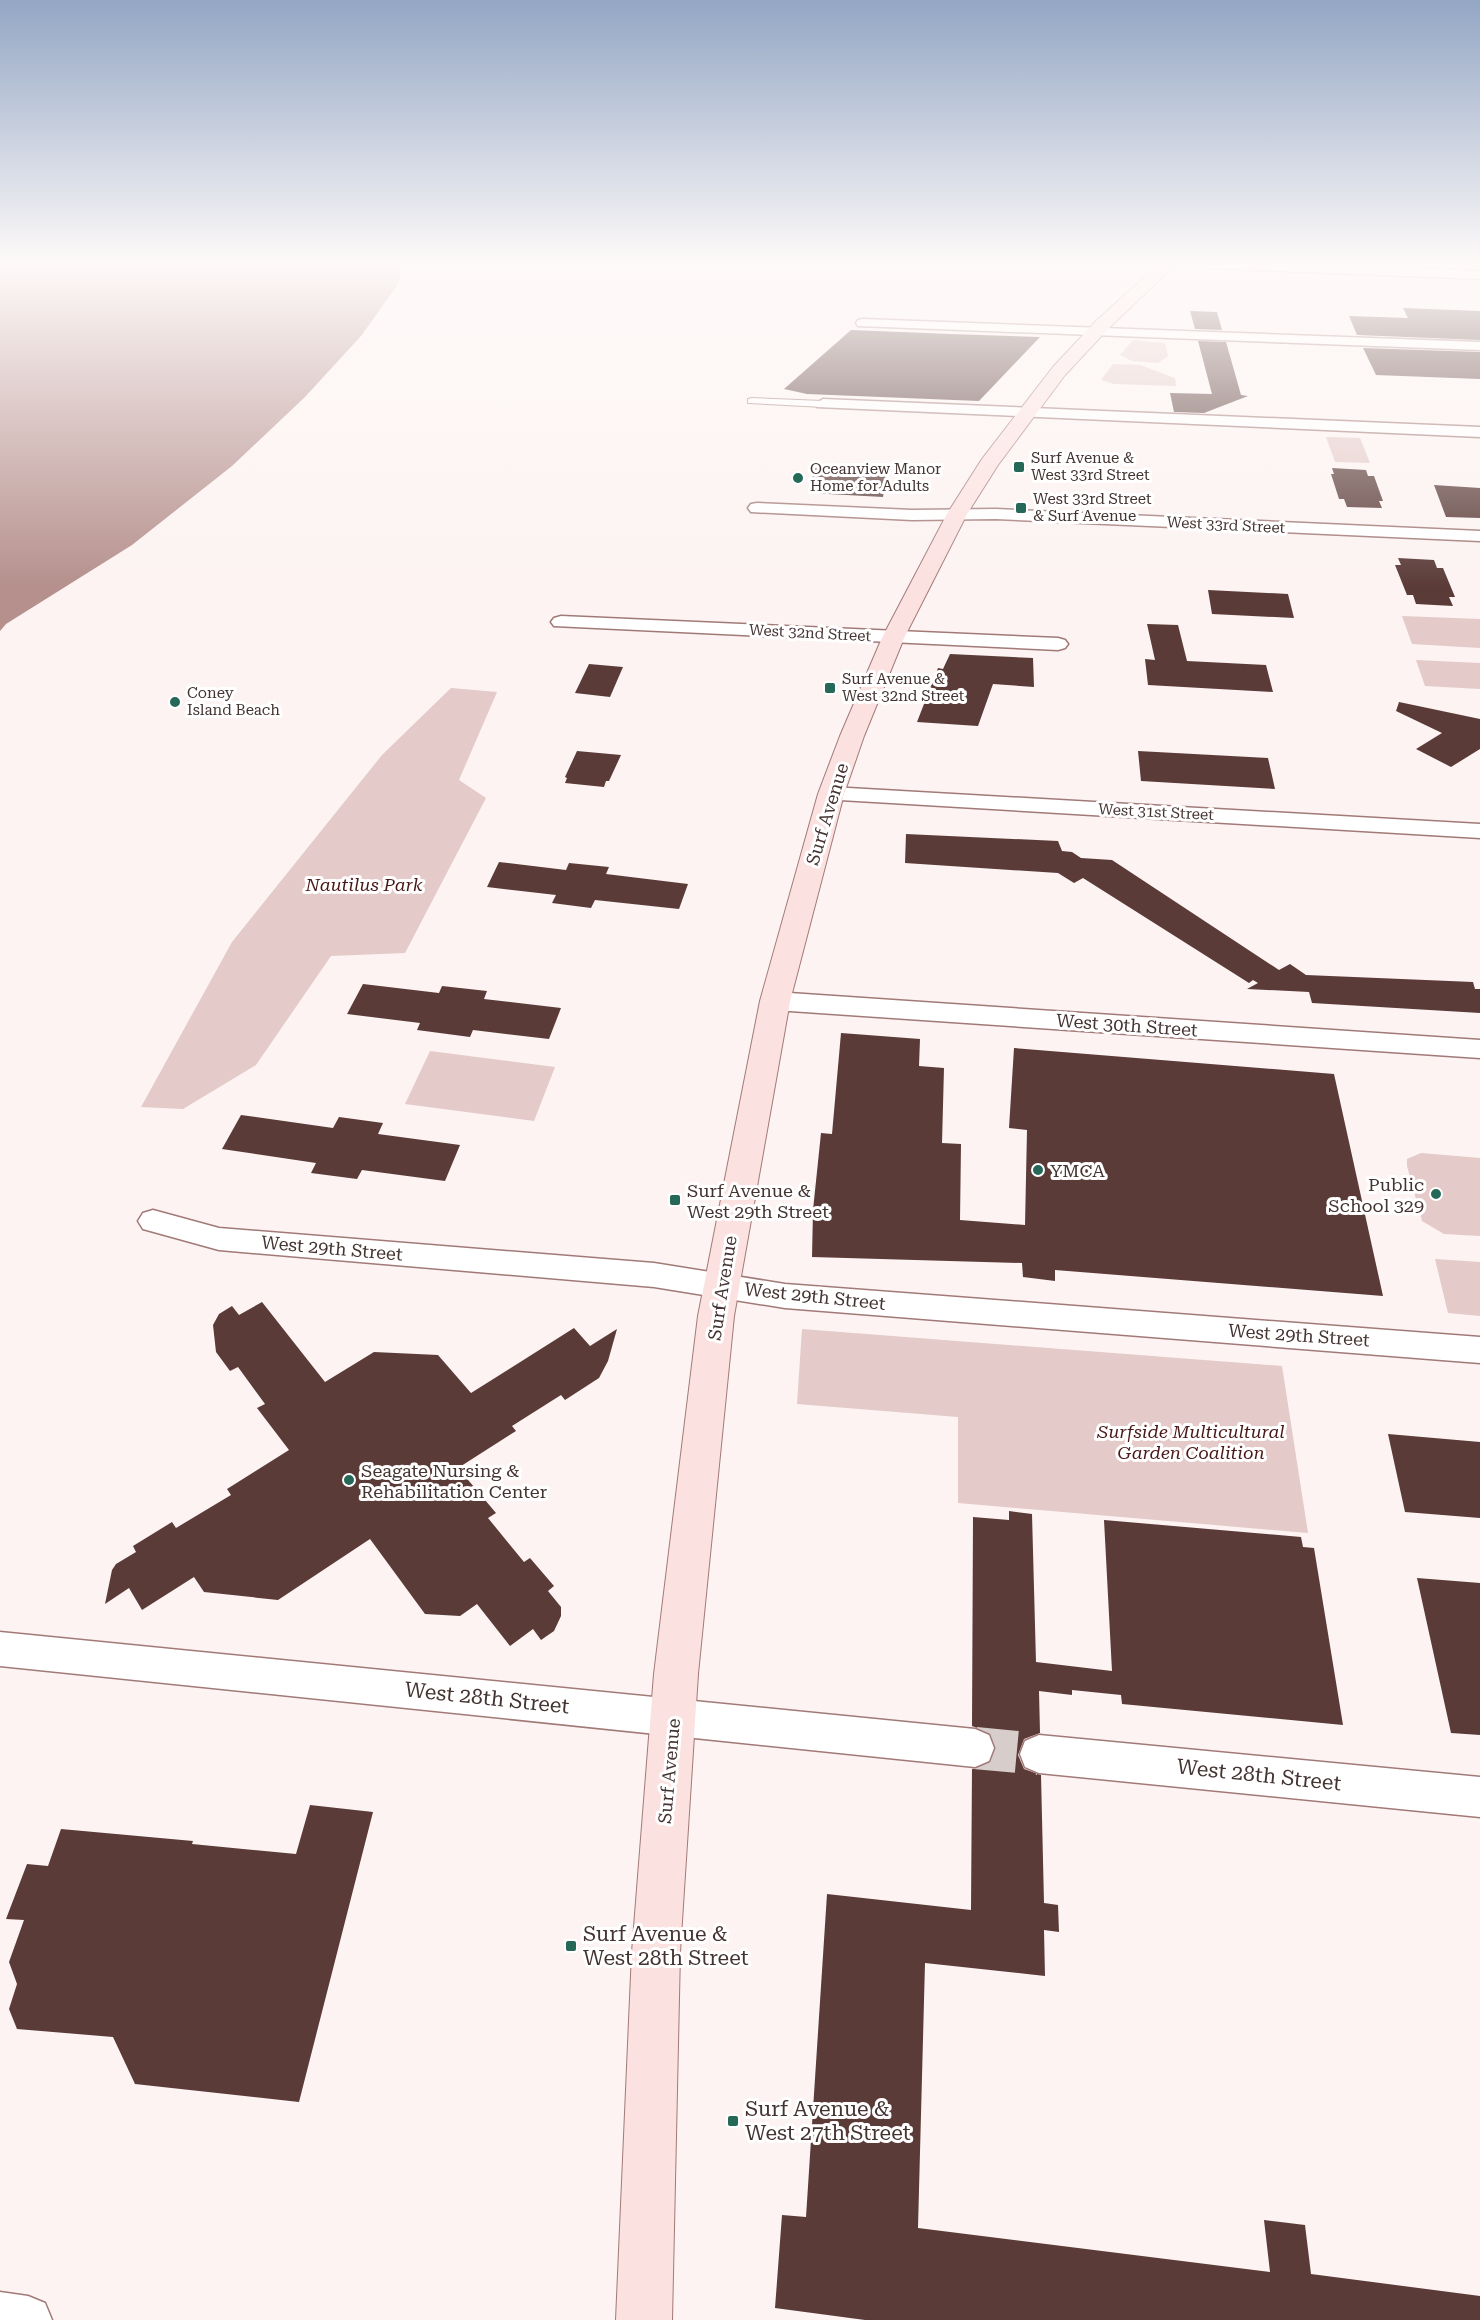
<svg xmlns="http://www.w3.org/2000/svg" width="1480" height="2320" font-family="'Roboto Serif',serif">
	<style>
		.green { fill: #e4cac8 }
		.water { fill: #b5908d }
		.building { fill: #5a3b38 }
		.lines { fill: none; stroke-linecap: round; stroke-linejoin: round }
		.minor-tunnel { stroke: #d7cdcb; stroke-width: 42; stroke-dasharray: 42 21; stroke-linecap: butt }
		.pedestrian-casing { stroke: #a17a77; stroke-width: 2 }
		.minor-casing { stroke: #a17a77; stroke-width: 3 }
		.secondary-casing { stroke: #a17a77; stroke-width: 2 }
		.pedestrian { fill: #fff; fill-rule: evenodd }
		.minor { fill: #fff; fill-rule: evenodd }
		.secondary { fill: #fbe1e0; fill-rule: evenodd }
		.poi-dot { fill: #266858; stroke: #fff; stroke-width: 2 }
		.labels { text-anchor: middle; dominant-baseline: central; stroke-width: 6; stroke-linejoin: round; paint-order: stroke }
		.far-poi-label { font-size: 15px; fill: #433331; stroke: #fff; text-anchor: start }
		.far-street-label { font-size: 15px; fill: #433331; stroke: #fff }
		.street-label { font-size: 18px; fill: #433331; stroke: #fff }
		.park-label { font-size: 18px; font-style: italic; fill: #491817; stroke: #fff }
		.poi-label { font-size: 18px; fill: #433331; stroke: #fff; text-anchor: start }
		.near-street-label { font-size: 21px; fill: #433331; stroke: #fff }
		.near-poi-label { font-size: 21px; fill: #433331; stroke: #fff; text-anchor: start }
	</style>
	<rect width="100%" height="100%" fill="#fcf3f2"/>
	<path class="green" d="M 1133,340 L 1165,343 L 1168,356 L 1158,363 L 1132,361 L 1120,355 Z
		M 1113,364 L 1140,365 L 1175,378 L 1176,386 L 1114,384 L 1101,380 Z
		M 1326,437 L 1360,438 L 1370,463 L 1335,462 Z
		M 1402,616 L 1480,619 L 1480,648 L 1412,644 Z
		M 1416,660 L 1480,663 L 1480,689 L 1425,686 Z
		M 451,688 L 497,692 L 459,780 L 486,798 L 405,953 L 331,956 L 256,1065 L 183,1109 L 141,1107 L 232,942 L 382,755 Z
		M 430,1051 L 555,1067 L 534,1121 L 405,1104 Z
		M 1421,1153 L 1480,1158 L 1480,1236 L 1444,1234 L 1422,1221 L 1407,1166 L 1407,1159 Z
		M 1435,1259 L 1480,1262 L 1480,1316 L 1448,1313 Z
		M 802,1329 L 1282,1366 L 1308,1533 L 958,1503 L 958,1417 L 797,1404 Z"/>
	<path class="water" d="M 0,262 L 401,262 L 399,283 L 361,336 L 305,397 L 232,466 L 132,545 L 6,624 L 0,631 Z"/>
	<path class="building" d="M 1403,308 L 1480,311 L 1480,340 L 1357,335 L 1349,316 L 1408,318 Z
		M 1190,311 L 1217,312 L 1222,330 L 1195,329 Z
		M 851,330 L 951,334 L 1040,337 L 979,401 L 807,394 L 784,389 Z
		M 1198,341 L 1226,342 L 1241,395 L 1248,396 L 1204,413 L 1174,412 L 1170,393 L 1212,394 Z
		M 1363,348 L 1480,352 L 1480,379 L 1376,375 Z
		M 814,468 L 887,472 L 883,497 L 810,493 Z
		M 1332,468 L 1366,470 L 1368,476 L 1374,476 L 1383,501 L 1379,501 L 1382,508 L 1347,507 L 1344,499 L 1339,499 L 1331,474 L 1334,474 Z
		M 1434,485 L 1480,488 L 1480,518 L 1446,517 Z
		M 1398,558 L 1434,560 L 1437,568 L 1443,568 L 1455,597 L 1449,597 L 1453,606 L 1416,604 L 1413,595 L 1407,595 L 1395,565 L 1401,565 Z
		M 1208,590 L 1288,594 L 1294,618 L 1212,614 Z
		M 1147,624 L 1178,625 L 1187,661 L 1266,665 L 1273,692 L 1148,685 L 1145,659 L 1155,660 Z
		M 950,654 L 1033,658 L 1034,687 L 993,684 L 978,726 L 917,722 L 938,668 L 943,669 Z
		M 589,664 L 623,667 L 610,697 L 575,693 Z
		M 1399,702 L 1480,719 L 1480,749 L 1451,767 L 1416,749 L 1442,733 L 1396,711 Z
		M 577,751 L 621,755 L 609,781 L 606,781 L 604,787 L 565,783 L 567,778 L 565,777 Z
		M 1138,751 L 1268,758 L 1275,789 L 1141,781 Z
		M 906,834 L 1058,841 L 1062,851 L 1072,852 L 1081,858 L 1112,860 L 1279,970 L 1290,964 L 1306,975 L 1473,982 L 1475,989 L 1480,989 L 1480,1013 L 1312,1003 L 1309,992 L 1247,989 L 1258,983 L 1253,980 L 1249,983 L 1083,878 L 1074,883 L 1058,873 L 905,863 Z
		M 499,862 L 566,870 L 569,863 L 609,867 L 606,874 L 688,884 L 679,909 L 595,900 L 591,908 L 552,903 L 556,895 L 487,887 Z
		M 363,984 L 439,993 L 442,986 L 487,991 L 484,999 L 561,1008 L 549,1039 L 473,1030 L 470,1037 L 417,1030 L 420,1023 L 347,1014 Z
		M 841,1033 L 920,1039 L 919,1066 L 944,1068 L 942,1143 L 961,1144 L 960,1220 L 1025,1225 L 1027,1130 L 1009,1128 L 1014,1048 L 1334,1074 L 1383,1296 L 1055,1270 L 1055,1281 L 1023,1277 L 1022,1263 L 812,1257 L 813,1210 L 821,1133 L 832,1134 Z
		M 241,1115 L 333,1128 L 339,1117 L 383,1123 L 378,1134 L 460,1145 L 445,1181 L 362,1170 L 357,1179 L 311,1173 L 316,1163 L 222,1149 Z
		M 262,1302 L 325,1382 L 374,1352 L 438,1355 L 471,1393 L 574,1328 L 590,1346 L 617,1329 L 608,1361 L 599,1378 L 565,1400 L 561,1395 L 512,1426 L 516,1431 L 458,1468 L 496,1513 L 488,1518 L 524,1562 L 530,1558 L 554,1586 L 548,1591 L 561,1607 L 561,1616 L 554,1631 L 541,1640 L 533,1629 L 510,1646 L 477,1604 L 460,1616 L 425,1614 L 370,1539 L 278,1600 L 204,1592 L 194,1577 L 142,1610 L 129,1588 L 105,1604 L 112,1570 L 116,1564 L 136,1552 L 133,1546 L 172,1522 L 176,1528 L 231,1495 L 227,1489 L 289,1450 L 257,1408 L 265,1404 L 238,1367 L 230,1371 L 216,1352 L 213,1325 L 219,1314 L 232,1306 L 239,1315 Z
		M 1388,1434 L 1480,1442 L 1480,1518 L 1405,1512 Z
		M 1009,1511 L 1032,1514 L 1036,1662 L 1112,1671 L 1104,1520 L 1301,1537 L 1303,1547 L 1314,1548 L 1343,1725 L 1122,1704 L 1121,1695 L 1072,1690 L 1072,1695 L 1039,1691 L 1040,1733 L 1024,1739 L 1018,1755 L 1024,1769 L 1041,1775 L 1044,1903 L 1058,1905 L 1059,1932 L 1044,1930 L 1045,1976 L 925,1963 L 918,2228 L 1270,2272 L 1264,2220 L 1305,2225 L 1311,2274 L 1480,2296 L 1480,2320 L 865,2320 L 775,2308 L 782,2215 L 806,2217 L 827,1894 L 971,1910 L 972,1769 L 990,1763 L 996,1749 L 990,1733 L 972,1726 L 973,1517 L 1009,1520 Z
		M 1417,1578 L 1480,1583 L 1480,1735 L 1451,1733 Z
		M 310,1805 L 373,1812 L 299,2102 L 135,2084 L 113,2037 L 17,2029 L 9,2009 L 17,1984 L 9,1962 L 24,1920 L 6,1919 L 27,1864 L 48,1866 L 61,1829 L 193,1841 L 192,1844 L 296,1854 Z"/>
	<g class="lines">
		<path class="minor-tunnel" d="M 975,1748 L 1039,1754"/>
		<g class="pedestrian-casing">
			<path id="pedestrian" d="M 752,398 L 823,401 L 829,404 L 823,407 L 748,403 L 748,399 Z"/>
		</g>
		<g class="minor-casing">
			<path id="minor" d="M 1151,262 L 1262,262 L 1480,271 L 1480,279 L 1158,266 Z
				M 863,319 L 1480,342 L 1480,350 L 858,326 L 856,323 L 858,320 Z
				M 823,399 L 1480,427 L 1480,437 L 817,407 L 815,404 Z
				M 757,503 L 912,510 L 996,509 L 1480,531 L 1480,541 L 996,519 L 912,520 L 751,512 L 748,508 L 751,504 Z
				M 561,616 L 1058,638 L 1065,640 L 1068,644 L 1065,648 L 1058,650 L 554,626 L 551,622 L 554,618 Z
				M 831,787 L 1480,824 L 1480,838 L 823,799 L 820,794 L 823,789 Z
				M 775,992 L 1480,1040 L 1480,1058 L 775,1010 L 766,1007 L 762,1001 L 766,995 Z
				M 153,1210 L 219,1228 L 654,1263 L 785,1284 L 1480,1337 L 1480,1363 L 785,1308 L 654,1287 L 219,1250 L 143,1229 L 138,1221 L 143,1213 Z
				M 0,1632 L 975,1729 L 989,1735 L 994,1748 L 989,1761 L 975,1767 L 0,1666 Z
				M 1039,1735 L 1480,1777 L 1480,1817 L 1039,1773 L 1025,1767 L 1020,1754 L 1025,1741 Z
				M 0,2292 L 28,2296 L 45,2303 L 52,2320 L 0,2320 Z"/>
		</g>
		<g class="secondary-casing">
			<path id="secondary" d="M 1161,262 L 1177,263 L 1108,329 L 1065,375 L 998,465 L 967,514 L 904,638 L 864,736 L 844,794 L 790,1001 L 734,1316 L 698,1674 L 680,1952 L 672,2320 L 616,2320 L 632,1952 L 654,1674 L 698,1316 L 760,1001 L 818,794 L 840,736 L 882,638 L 947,514 L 982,459 L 1053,367 L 1096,321 Z"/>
		</g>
		<use href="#pedestrian" class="pedestrian"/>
		<use href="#minor" class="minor"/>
		<use href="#secondary" class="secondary"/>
	</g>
	<linearGradient id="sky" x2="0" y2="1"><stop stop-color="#93a6c4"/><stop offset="0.45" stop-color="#fefaf9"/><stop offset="1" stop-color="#fefaf9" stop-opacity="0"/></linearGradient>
	<rect width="1480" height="587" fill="url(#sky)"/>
	<g class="poi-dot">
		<rect x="1013" y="461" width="12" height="12" rx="3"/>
		<circle cx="798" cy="478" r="6"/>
		<rect x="1015" y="502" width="12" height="12" rx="3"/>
		<rect x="824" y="682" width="12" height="12" rx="3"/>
		<circle cx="175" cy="702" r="6"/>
		<circle cx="1038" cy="1170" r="6"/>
		<circle cx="1436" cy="1194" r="6"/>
		<rect x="669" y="1194" width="12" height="12" rx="3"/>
		<circle cx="349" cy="1480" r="6"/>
		<rect x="565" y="1940" width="12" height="12" rx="3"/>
		<rect x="727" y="2115" width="12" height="12" rx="3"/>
	</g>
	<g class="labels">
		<g class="far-poi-label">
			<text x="1031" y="458">Surf Avenue &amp;<tspan x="1031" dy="17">West 33rd Street</tspan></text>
			<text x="810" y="469">Oceanview Manor<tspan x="810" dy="17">Home for Adults</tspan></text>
			<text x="1033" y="499">West 33rd Street<tspan x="1033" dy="17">&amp; Surf Avenue</tspan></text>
			<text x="842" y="679">Surf Avenue &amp;<tspan x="842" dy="17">West 32nd Street</tspan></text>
			<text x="187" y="693">Coney<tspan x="187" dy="17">Island Beach</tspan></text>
		</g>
		<g class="far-street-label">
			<text transform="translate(1226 525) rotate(3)">West 33rd Street</text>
			<text transform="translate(810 633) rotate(3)">West 32nd Street</text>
			<text transform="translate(1156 812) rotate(3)">West 31st Street</text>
		</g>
		<g class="street-label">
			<text transform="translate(827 814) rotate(-73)">Surf Avenue</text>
			<text transform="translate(1127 1025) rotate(4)">West 30th Street</text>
			<text transform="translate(332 1248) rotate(5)">West 29th Street</text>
			<text transform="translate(722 1288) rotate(-81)">Surf Avenue</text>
			<text transform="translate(815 1296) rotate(6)">West 29th Street</text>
			<text transform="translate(1299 1335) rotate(4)">West 29th Street</text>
			<text transform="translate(669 1771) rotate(-85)">Surf Avenue</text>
		</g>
		<g class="park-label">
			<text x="364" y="884">Nautilus Park</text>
			<text x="1191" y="1431">Surfside Multicultural<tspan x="1191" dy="21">Garden Coalition</tspan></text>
		</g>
		<g class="poi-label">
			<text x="1050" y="1170">YMCA</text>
			<text x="1424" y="1184" text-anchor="end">Public<tspan x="1424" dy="21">School 329</tspan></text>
			<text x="687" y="1190">Surf Avenue &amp;<tspan x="687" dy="21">West 29th Street</tspan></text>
			<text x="361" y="1470">Seagate Nursing &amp;<tspan x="361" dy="21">Rehabilitation Center</tspan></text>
		</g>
		<g class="near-street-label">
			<text transform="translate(487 1698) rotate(6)">West 28th Street</text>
			<text transform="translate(1259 1775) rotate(6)">West 28th Street</text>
		</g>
		<g class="near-poi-label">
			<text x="583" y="1934">Surf Avenue &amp;<tspan x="583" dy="24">West 28th Street</tspan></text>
			<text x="745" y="2109">Surf Avenue &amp;<tspan x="745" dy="24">West 27th Street</tspan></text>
		</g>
	</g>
</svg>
